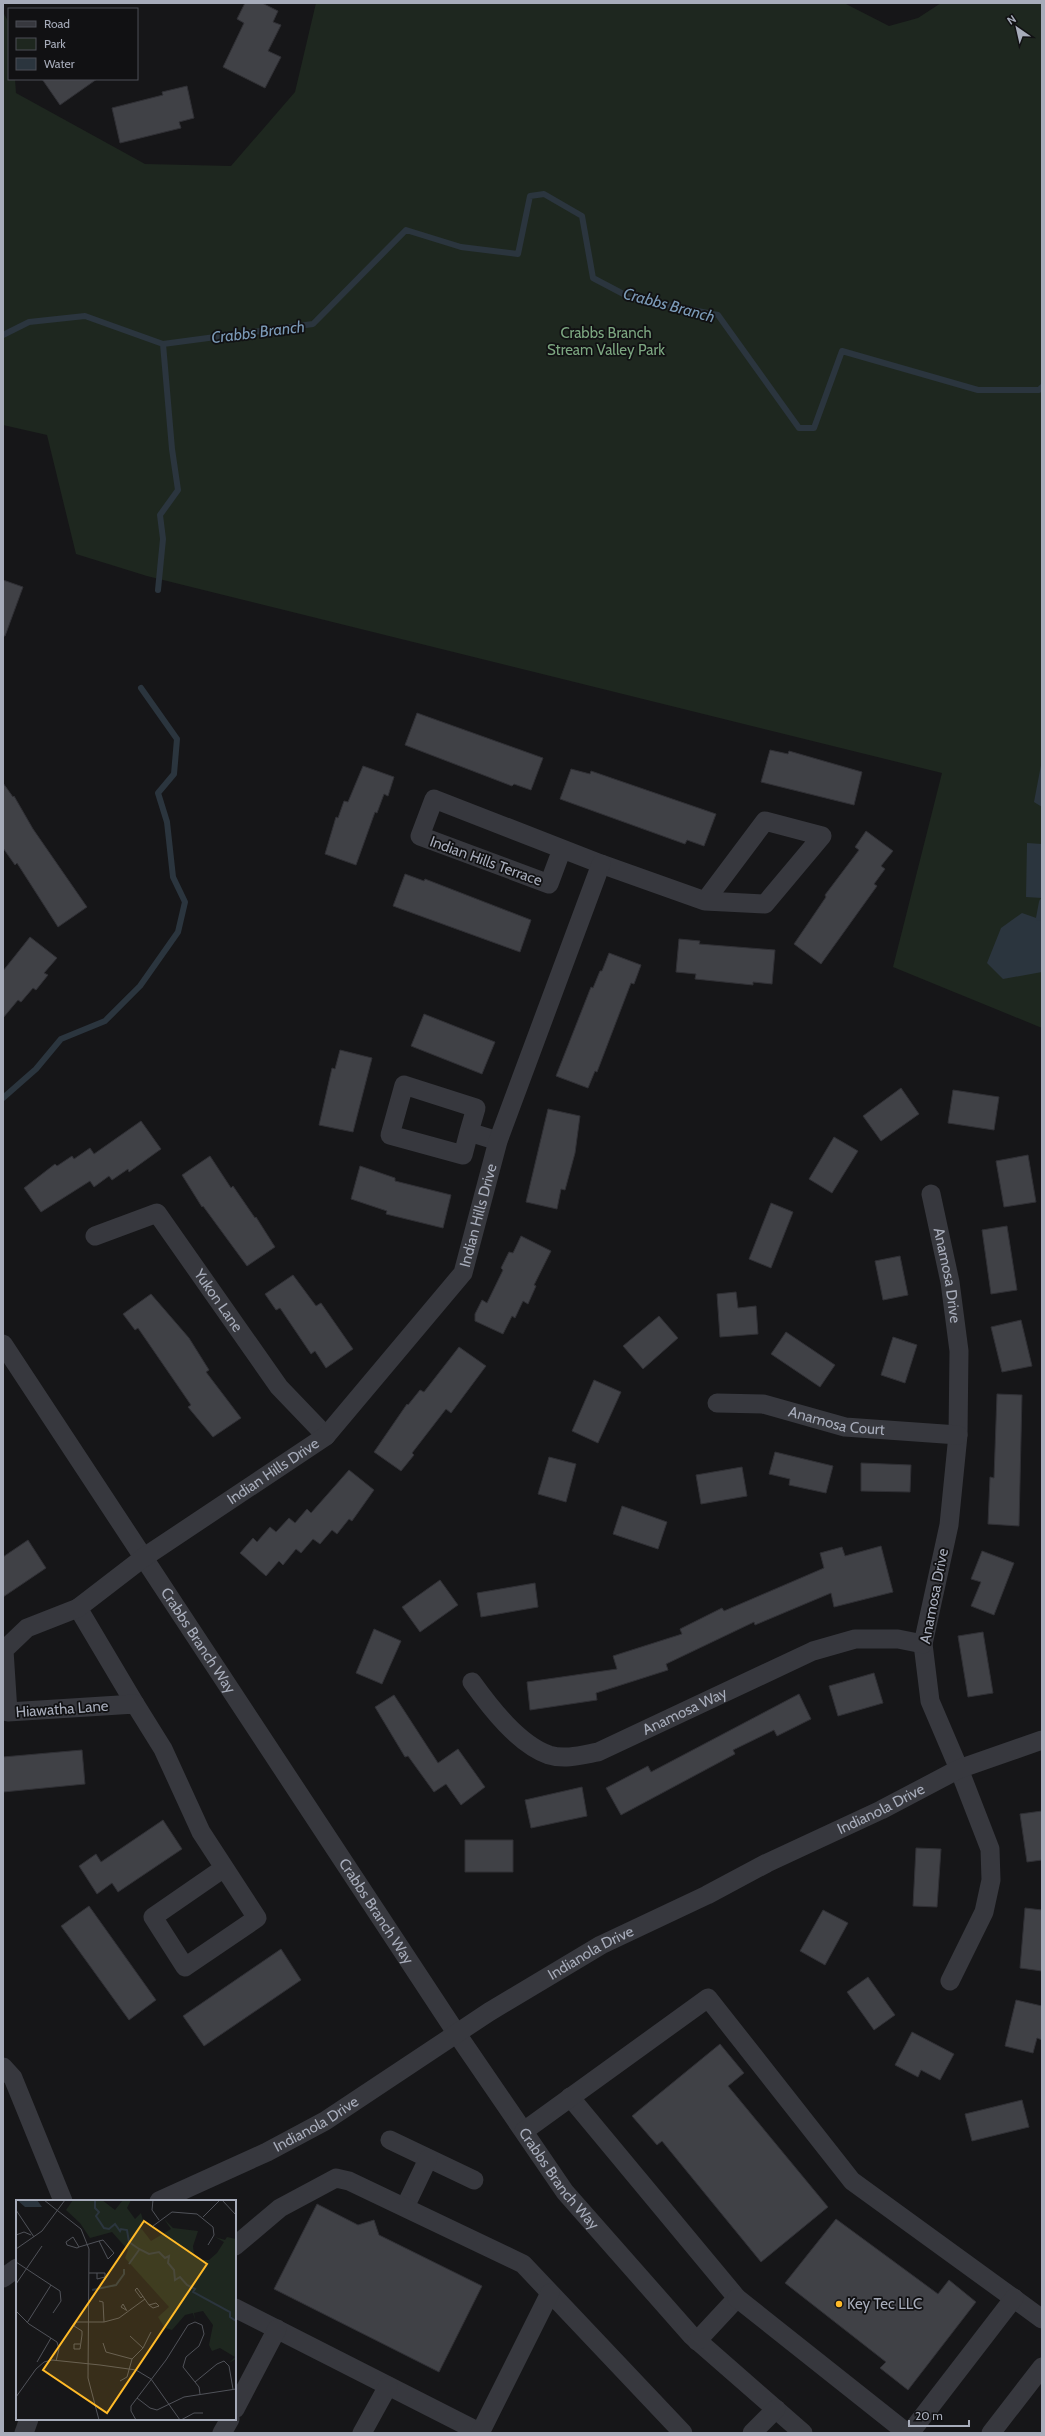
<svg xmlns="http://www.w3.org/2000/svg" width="1045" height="2436" font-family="Cabin,sans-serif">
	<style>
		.green { fill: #1e271f }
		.water { fill: #2b353e }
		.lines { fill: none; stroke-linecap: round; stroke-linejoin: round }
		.stream { stroke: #2b353e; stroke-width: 6 }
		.building { fill: #404146; stroke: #303035 }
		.minor { stroke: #37383e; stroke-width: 19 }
		.poi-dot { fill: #ffba28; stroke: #111113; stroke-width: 1.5 }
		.labels { text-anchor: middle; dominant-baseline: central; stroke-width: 3.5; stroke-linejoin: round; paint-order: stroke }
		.park-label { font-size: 15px; fill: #7ca680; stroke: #111113 }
		.street-label { font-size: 15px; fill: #a7acba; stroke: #111113 }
		.poi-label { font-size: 15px; fill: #a7acba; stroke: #111113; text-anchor: start }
		.water-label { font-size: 16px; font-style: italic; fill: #7b9ab7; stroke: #111113 }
		.inset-river { fill: none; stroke: #2b353e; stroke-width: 2 }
		.inset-road { fill: none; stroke: #505259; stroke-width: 1 }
		.view { fill: #ffba28; fill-opacity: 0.15; stroke: #ffba28; stroke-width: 2 }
		.inset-edge { fill: none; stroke: #a7acba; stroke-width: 2 }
	</style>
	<rect width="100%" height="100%" fill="#161618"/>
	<path class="green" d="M 316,3 L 844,3 L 889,26 L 918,18 L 941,3 L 1042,3 L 1042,1028 L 893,967 L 942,773 L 147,576 L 76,554 L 47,435 L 3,425 L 3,12 L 9,23 L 9,79 L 15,79 L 16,93 L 145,164 L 231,166 L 295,92 Z"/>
	<path class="water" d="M 1042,760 L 1042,807 L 1034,802 Z
		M 1027,843 L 1042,844 L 1042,898 L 1026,897 Z
		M 1022,913 L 1042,920 L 1042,972 L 1003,979 L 987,963 L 1001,928 Z"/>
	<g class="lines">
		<path class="stream" d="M 3,335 L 29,322 L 85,316 L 163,344 L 313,324 L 406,230 L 461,247 L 518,254 L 530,196 L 544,194 L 582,216 L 593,278 L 631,298 L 718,315 L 799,428 L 814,428 L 842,351 L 978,390 L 1039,390 L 1042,387
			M 158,590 L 163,539 L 160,515 L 178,490 L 172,449 L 163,344
			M 1039,918 L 1042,902
			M 3,1098 L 36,1069 L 61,1039 L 105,1021 L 140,986 L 178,932 L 185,902 L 173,877 L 167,822 L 158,793 L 174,774 L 177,739 L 141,688"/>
	</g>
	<path class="building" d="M 245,3 L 262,3 L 278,11 L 273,22 L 281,25 L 268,51 L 281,57 L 265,88 L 223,67 L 244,23 L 237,19 Z
		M 42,79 L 97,79 L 60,105 Z
		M 187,86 L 194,118 L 179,122 L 181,128 L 120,143 L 112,108 L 163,95 L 162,92 Z
		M 3,580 L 23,587 L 5,636 L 3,636 Z
		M 417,713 L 543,758 L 531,790 L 514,784 L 512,786 L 405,745 Z
		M 770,750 L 788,754 L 789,751 L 862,772 L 854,805 L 761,782 Z
		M 363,766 L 394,777 L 388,796 L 384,794 L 377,813 L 375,812 L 356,865 L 325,854 L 336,817 L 338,818 L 344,801 L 348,802 Z
		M 571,769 L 590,774 L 591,771 L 716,814 L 704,846 L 687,840 L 685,844 L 560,799 Z
		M 3,783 L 13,797 L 14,796 L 33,829 L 87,907 L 58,927 L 17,863 L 15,865 L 3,848 Z
		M 866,831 L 893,851 L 881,866 L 885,869 L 874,884 L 877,886 L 821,964 L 794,944 L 826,897 L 825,895 L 859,850 L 855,847 Z
		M 405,874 L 424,881 L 425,879 L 531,920 L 520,952 L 393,906 Z
		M 30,937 L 57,958 L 44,973 L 48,975 L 36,990 L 33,988 L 21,1002 L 18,1000 L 3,1018 L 3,971 Z
		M 679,939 L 700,941 L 699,944 L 775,950 L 772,984 L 753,982 L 753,985 L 695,979 L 696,974 L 676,972 Z
		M 609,953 L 641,965 L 634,984 L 631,983 L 597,1072 L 595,1071 L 588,1088 L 556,1076 L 591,987 L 593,988 L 600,971 L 602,971 Z
		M 424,1014 L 495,1042 L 482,1074 L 411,1046 Z
		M 340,1050 L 372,1058 L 353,1132 L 319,1125 L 332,1068 L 335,1069 Z
		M 901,1088 L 919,1114 L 881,1141 L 863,1116 Z
		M 953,1090 L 999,1097 L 994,1130 L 948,1123 Z
		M 548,1109 L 580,1116 L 575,1153 L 565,1190 L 561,1189 L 557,1209 L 526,1202 Z
		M 141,1121 L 161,1149 L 129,1172 L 128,1169 L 112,1180 L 109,1176 L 94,1187 L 90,1181 L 41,1212 L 24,1188 L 55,1164 L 57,1166 L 72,1156 L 74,1159 L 90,1148 L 94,1154 Z
		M 834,1137 L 858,1151 L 832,1193 L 809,1179 Z
		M 1028,1155 L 1036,1202 L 1004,1207 L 996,1161 Z
		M 210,1156 L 231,1188 L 233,1186 L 255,1218 L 256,1217 L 275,1247 L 247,1266 L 203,1206 L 202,1207 L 182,1175 Z
		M 360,1166 L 395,1178 L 395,1181 L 451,1195 L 443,1228 L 386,1214 L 387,1211 L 351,1199 Z
		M 771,1203 L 793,1212 L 771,1268 L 749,1259 Z
		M 1007,1226 L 1017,1290 L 991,1294 L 982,1230 Z
		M 521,1236 L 551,1251 L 534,1285 L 536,1286 L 528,1304 L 523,1301 L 515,1318 L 512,1316 L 503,1334 L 475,1321 L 475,1314 L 482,1300 L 487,1303 L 503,1270 L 501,1268 L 509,1252 L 513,1253 Z
		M 900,1256 L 908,1295 L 883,1300 L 875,1261 Z
		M 293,1275 L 316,1306 L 321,1303 L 353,1349 L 326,1368 L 315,1351 L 311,1354 L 280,1308 L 276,1310 L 265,1294 Z
		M 736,1292 L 738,1308 L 756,1306 L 758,1334 L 720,1337 L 717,1294 Z
		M 151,1294 L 189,1338 L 209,1370 L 206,1372 L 241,1418 L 213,1437 L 188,1407 L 191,1405 L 138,1328 L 135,1330 L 123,1314 Z
		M 659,1316 L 678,1338 L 643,1369 L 623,1346 Z
		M 1021,1320 L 1032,1366 L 1002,1372 L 991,1327 Z
		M 786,1332 L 835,1365 L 820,1387 L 771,1354 Z
		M 893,1337 L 917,1345 L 905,1383 L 881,1375 Z
		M 459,1347 L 486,1366 L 451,1413 L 446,1409 L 412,1453 L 414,1455 L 401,1471 L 374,1452 L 407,1404 L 408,1405 L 420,1390 L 424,1392 Z
		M 594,1380 L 621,1392 L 598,1443 L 572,1431 Z
		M 997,1394 L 1022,1395 L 1019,1526 L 988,1524 L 990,1477 L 994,1478 Z
		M 775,1452 L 833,1466 L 826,1493 L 789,1485 L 790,1479 L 769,1474 Z
		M 549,1457 L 576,1464 L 566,1502 L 538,1494 Z
		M 861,1463 L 911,1465 L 910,1492 L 861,1491 Z
		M 742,1467 L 747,1496 L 701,1504 L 696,1475 Z
		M 349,1470 L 374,1490 L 352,1521 L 349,1519 L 337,1534 L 332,1530 L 320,1544 L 313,1539 L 301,1553 L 296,1549 L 283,1565 L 279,1561 L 266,1576 L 240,1553 L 253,1538 L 257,1542 L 270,1527 L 276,1532 L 289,1518 L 295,1523 L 307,1509 L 311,1513 Z
		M 622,1506 L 667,1522 L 658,1549 L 613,1534 Z
		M 28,1540 L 46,1568 L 3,1597 L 3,1557 Z
		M 881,1546 L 893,1592 L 834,1607 L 831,1593 L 755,1625 L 754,1622 L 666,1664 L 668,1670 L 596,1693 L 597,1700 L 530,1710 L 527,1682 L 617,1669 L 613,1656 L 682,1634 L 680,1629 L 722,1608 L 724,1611 L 824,1568 L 820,1553 L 842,1547 L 845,1556 Z
		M 982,1551 L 1014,1563 L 994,1615 L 971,1606 L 981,1582 L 971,1579 Z
		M 440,1580 L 458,1605 L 420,1632 L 402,1607 Z
		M 535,1583 L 538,1607 L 481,1617 L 477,1593 Z
		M 374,1629 L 401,1641 L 382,1684 L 356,1673 Z
		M 983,1632 L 993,1693 L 968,1697 L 958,1636 Z
		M 874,1673 L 883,1703 L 838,1716 L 829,1686 Z
		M 799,1694 L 811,1719 L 777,1736 L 774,1730 L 733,1750 L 735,1754 L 621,1815 L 606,1788 L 648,1766 L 651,1772 Z
		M 394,1695 L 438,1763 L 458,1749 L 485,1787 L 461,1805 L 446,1784 L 434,1792 L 408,1756 L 405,1757 L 375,1707 Z
		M 82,1750 L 85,1784 L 3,1792 L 3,1757 Z
		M 582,1787 L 587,1816 L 531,1828 L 525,1800 Z
		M 1042,1811 L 1042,1860 L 1027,1862 L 1020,1814 Z
		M 163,1820 L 182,1849 L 118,1892 L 112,1883 L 97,1894 L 79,1866 L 96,1854 L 101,1862 Z
		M 465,1840 L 513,1840 L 513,1872 L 465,1872 Z
		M 916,1848 L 941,1849 L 937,1907 L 913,1906 Z
		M 89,1906 L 156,2000 L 129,2020 L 61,1926 Z
		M 1025,1908 L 1042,1910 L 1042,1971 L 1020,1968 Z
		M 823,1910 L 848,1923 L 825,1965 L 800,1951 Z
		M 281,1949 L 301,1980 L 204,2046 L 183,2016 Z
		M 868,1977 L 895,2015 L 874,2030 L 847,1992 Z
		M 1016,2000 L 1042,2006 L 1042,2040 L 1037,2038 L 1033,2053 L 1005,2046 Z
		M 912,2032 L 954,2054 L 940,2080 L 921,2070 L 918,2077 L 895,2065 Z
		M 720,2044 L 744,2073 L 728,2086 L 828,2207 L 761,2262 L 662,2141 L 657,2145 L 632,2116 Z
		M 1022,2100 L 1029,2127 L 972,2141 L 965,2114 Z
		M 317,2204 L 358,2225 L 374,2220 L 379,2235 L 482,2286 L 439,2372 L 274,2289 Z
		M 836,2219 L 938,2294 L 949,2280 L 976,2302 L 908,2390 L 880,2368 L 886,2362 L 785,2283 Z"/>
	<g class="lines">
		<g class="minor">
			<path d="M 562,849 L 549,884 L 420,836 L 434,799 L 601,864 L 705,901 L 765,904 L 822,836 L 765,821 L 705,901"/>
			<path d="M 469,1132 L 463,1155 L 390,1135 L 404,1085 L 476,1108 L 469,1132 L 498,1141"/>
			<path id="s1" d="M 931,1194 L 950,1282 L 959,1351 L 958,1435 L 949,1525 L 923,1644 L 930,1701 L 959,1769 L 990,1849 L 991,1880 L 984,1912 L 950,1981"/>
			<path id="s2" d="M 95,1236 L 157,1213 L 279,1387 L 326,1436"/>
			<path id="s3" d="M 3,1344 L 457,2034 L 565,2192 L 691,2335 L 803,2433"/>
			<path id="s4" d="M 717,1403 L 763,1404 L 845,1427 L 958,1435"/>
			<path d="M 78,1608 L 135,1704"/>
			<path id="s5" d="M 472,1682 C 490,1707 518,1744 549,1755 C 565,1760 582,1755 598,1752 L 813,1651 L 855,1639 L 898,1639 L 923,1644"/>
			<path id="s6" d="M 224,1868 L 153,1917 L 185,1967 L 257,1918 L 201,1832 L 163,1749 L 135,1704 L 8,1712 L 4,1650 L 27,1628 L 78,1608 L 143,1558 L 326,1436 L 463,1273 L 498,1141 L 601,864"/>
			<path d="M 3,2067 L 13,2078 L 63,2201"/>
			<path d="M 570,2097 L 737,2298 L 697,2341"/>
			<path d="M 524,2131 L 708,1998 L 852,2181 L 1042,2319"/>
			<path d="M 390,2140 L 474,2180"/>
			<path id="s7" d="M 159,2201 L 267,2152 L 325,2121 L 489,2012 L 601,1945 L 707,1895 L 767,1863 L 881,1810 L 959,1769 L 1042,1740"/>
			<path d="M 405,2207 L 428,2159"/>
			<path d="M 235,2246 L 280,2208 L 336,2178 L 349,2181 L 523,2264 L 683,2433"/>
			<path d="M 3,2278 L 17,2268"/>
			<path d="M 737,2298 L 907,2433"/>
			<path d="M 235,2308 L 481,2433"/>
			<path d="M 235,2409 L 277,2329"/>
			<path d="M 24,2433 L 29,2419"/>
			<path d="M 222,2433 L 230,2419"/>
			<path d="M 362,2433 L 388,2386"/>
			<path d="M 480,2433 L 550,2293"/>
			<path d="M 752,2433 L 776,2409"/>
			<path d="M 910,2433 L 1014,2298"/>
			<path d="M 991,2433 L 1042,2367"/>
		</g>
	</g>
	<circle class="poi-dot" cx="839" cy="2304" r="4"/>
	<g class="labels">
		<g class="park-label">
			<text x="606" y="333">Crabbs Branch<tspan x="606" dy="17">Stream Valley Park</tspan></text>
		</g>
		<g class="street-label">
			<text transform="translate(486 861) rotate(20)">Indian Hills Terrace</text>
			<text stroke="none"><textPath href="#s6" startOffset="1330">Indian Hills Drive</textPath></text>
			<text stroke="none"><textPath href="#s1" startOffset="83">Anamosa Drive</textPath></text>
			<text stroke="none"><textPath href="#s2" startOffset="173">Yukon Lane</textPath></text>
			<text stroke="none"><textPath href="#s4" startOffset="122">Anamosa Court</textPath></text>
			<text stroke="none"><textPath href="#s6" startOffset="994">Indian Hills Drive</textPath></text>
			<text transform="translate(934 1596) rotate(-79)">Anamosa Drive</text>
			<text stroke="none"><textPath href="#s3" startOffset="355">Crabbs Branch Way</textPath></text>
			<text transform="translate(62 1709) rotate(-4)">Hiawatha Lane</text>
			<text stroke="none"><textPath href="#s5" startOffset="253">Anamosa Way</textPath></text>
			<text stroke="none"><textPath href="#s7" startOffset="823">Indianola Drive</textPath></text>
			<text stroke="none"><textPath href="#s3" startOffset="679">Crabbs Branch Way</textPath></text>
			<text stroke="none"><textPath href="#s7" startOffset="499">Indianola Drive</textPath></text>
			<text stroke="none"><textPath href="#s7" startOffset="175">Indianola Drive</textPath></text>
			<text stroke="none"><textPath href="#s3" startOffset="1003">Crabbs Branch Way</textPath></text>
		</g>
		<g class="poi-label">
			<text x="847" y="2304">Key Tec LLC</text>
		</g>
		<g class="water-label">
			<text transform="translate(669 305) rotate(15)">Crabbs Branch</text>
			<text transform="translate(258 332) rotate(-7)">Crabbs Branch</text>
		</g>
	</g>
	<g transform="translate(16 2200)">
		<rect width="220" height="220" fill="#161618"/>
		<path d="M 57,0 L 86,0 L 99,10 L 107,0 L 115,0 L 111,8 L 119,19 L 125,13 L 127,20 L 125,28 L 135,41 L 155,29 L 148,19 L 157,28 L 182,31 L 177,46 L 178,55 L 183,60 L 193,60 L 201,53 L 208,42 L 199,37 L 209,40 L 211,37 L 220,39 L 220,159 L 213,163 L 219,157 L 204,148 L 196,151 L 193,145 L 197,125 L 187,111 L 178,113 L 179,120 L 177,113 L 169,115 L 156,130 L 149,128 L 142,117 L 153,107 L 109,58 L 112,50 L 96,32 L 74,38 L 64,23 L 50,10 Z" fill="#1e271f"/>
		<path d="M 1,0 L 21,0 L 26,7 L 9,7 Z" fill="#2b353e"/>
		<path class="inset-river" d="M 79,0 L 79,8 L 83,12 L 80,16 L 88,28 L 93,29 L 99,24 L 104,31 L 105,29 L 111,30 L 113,42 L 123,49 L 133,54 L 143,52 L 149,58 L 153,56 L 152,63 L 158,70 L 159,80 L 164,77 L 171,85 L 179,89 L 177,92 L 214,112 L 214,117 L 220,121M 113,64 L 123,50M 76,90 L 100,85 L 108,74 L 108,69"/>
		<path class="inset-road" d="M 28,0 L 42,11M 137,0 L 136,10 L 143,20M 206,0 L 220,15M 0,10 L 18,37M 42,11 L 65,29 L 73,49 L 72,178 L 83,220M 187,17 L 204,0M 137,26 L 156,12 L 181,14 L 197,27 L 198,35 L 192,45M 0,35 L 8,32 L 15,35M 87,40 L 98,53 L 92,59 L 83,41 ZM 63,47 L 57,37 L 50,42 L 51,45 L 61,48 L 63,47 L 83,41M 0,49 L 26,31 L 49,0M 0,62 L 44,91 L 45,101 L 37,113M 73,73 L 89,73 L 89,77 L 81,79 L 81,73M 0,84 L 26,46M 127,96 L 125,98 L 119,90 L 121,88 L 133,105 L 137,108 L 143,106 L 140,103 L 133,105M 83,101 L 87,102 L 88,122M 110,110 L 105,107 L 107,104 L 111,111M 0,111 L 13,124 L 41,142 L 43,149 L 40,161M 11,123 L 35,85M 114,136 L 127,148M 87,143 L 90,152 L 116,159M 64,144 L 58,144 L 58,149 L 64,149 L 66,135 L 66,131 L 58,126 L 60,122 L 88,122 L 103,118 L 129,99M 21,162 L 35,138M 104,181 L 111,177 L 116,159 L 127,148 L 135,132M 179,182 L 201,164 L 208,161 L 213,166 L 217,189M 0,197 L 20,169 L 28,162 L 36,160 L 84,165 L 120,170 L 135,179 L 164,220M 121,198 L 134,208 L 141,210 L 168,197 L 220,189M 120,220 L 115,211 L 115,206 L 150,160 L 172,125 L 179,122 L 186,125 L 188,134 L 183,146 L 170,157 L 167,167 L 183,187 L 184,194M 165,220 L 178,213 L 187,213"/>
		<path class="view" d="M 128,21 L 191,64 L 91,213 L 27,170 Z"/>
		<rect width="220" height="220" class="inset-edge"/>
	</g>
	<rect width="1045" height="2436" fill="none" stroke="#a7acba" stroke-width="8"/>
	<rect x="8" y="8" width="130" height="72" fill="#111113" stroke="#4d4f56"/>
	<rect x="16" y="21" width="20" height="6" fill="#37383e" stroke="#4d4f56"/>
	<text x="44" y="28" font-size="12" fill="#a7acba">Road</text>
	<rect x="16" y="38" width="20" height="12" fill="#1e271f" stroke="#4d4f56"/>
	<text x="44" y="48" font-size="12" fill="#a7acba">Park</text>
	<rect x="16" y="58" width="20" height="12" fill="#2b353e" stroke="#4d4f56"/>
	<text x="44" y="68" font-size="12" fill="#a7acba">Water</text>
	<g transform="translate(1017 28) rotate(326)" stroke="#111113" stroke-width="3" paint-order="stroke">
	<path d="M0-3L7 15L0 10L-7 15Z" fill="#a7acba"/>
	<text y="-6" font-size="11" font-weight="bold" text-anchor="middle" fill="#a7acba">N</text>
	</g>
	<path d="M909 2420v6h60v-6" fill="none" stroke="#a7acba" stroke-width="2"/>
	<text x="915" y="2420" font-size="12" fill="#a7acba" stroke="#111113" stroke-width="3" paint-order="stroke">20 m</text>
</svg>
